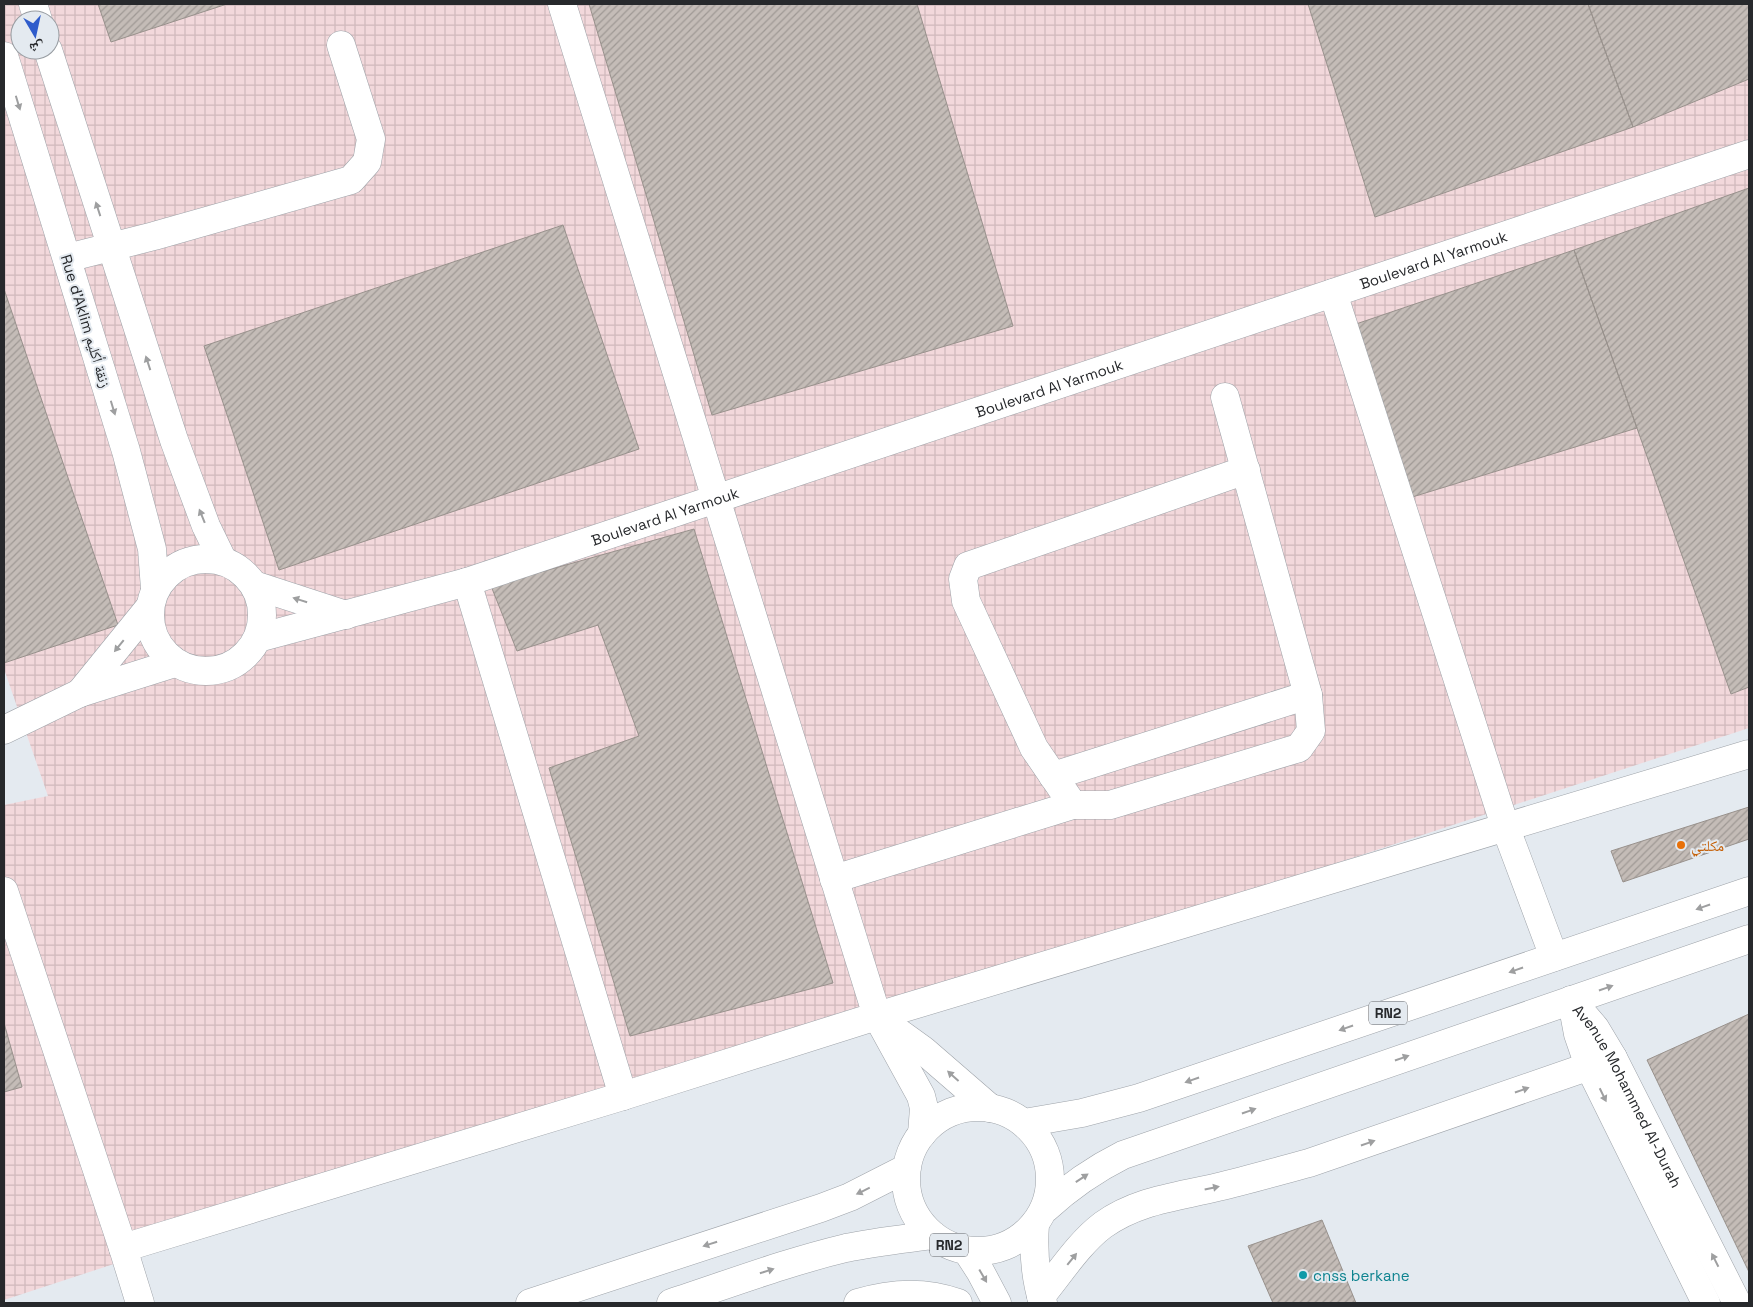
<svg xmlns="http://www.w3.org/2000/svg" width="1753" height="1307" font-family="'Space Grotesk','Noto Naskh Arabic',sans-serif">
	<style>
		.industrial { fill: url(#industrial-grid); fill-rule: evenodd }
		.building { fill: url(#building-hatch); stroke: #98918c }
		.lines { fill: none; stroke-linecap: round; stroke-linejoin: round }
		.minor-casing { stroke: #9ea3a9; stroke-width: 29 }
		.highway-casing { stroke: #9ea3a9; stroke-width: 29 }
		.minor { stroke: #fff; stroke-width: 28 }
		.highway { stroke: #fff; stroke-width: 28 }
		.oneway { fill: #9e9fa0 }
		.food-dot { fill: #e8710a; stroke: #e4eaf0; stroke-width: 2 }
		.culture-dot { fill: #0f9aa8; stroke: #e4eaf0; stroke-width: 2 }
		.labels { text-anchor: middle; dominant-baseline: central; stroke-width: 4; stroke-linejoin: round; paint-order: stroke }
		.shield { fill: #e4eaf0; stroke: #606367; stroke-width: 1 }
		.shield-label { font-size: 14px; font-weight: bold; fill: #27292c }
		.street-label { font-size: 15px; fill: #27292c; stroke: #e4eaf0 }
		.food-label { font-size: 15px; fill: #c56008; stroke: #e4eaf0; text-anchor: start }
		.culture-label { font-size: 15px; fill: #0d838f; stroke: #e4eaf0; text-anchor: start }
	</style>
	<defs>
		<pattern id="industrial-grid" width="8" height="8" patternUnits="userSpaceOnUse" patternTransform="scale(1.25)"><rect width="8" height="8" fill="#f2d8db"/><path d="M0 4h8M4 0v8" fill="none" stroke="#d0b9bc"/></pattern>
		<pattern id="building-hatch" width="6" height="6" patternUnits="userSpaceOnUse" patternTransform="scale(1.25)"><rect width="6" height="6" fill="#c4bcb7"/><path d="M-1 1l2-2M0 6l6-6M5 7l2-2" fill="none" stroke="#9f9995"/></pattern>
	</defs>
	<rect width="100%" height="100%" fill="#e4eaf0"/>
	<path class="industrial" d="M 4,4 L 1749,4 L 1749,728 L 4,1300 L 4,805 L 48,796 L 4,669 ZM 20,20 L 50,20 L 50,50 L 20,50 Z"/>
	<path class="building" d="M 98,4 L 227,4 L 111,42 Z
		M 589,4 L 917,4 L 1013,326 L 712,415 Z
		M 1308,4 L 1588,4 L 1633,127 L 1375,217 Z
		M 1588,4 L 1749,4 L 1749,79 L 1633,127 Z
		M 1749,188 L 1749,687 L 1731,694 L 1574,250 Z
		M 563,225 L 639,449 L 279,570 L 204,346 Z
		M 1574,250 L 1637,428 L 1409,498 L 1356,324 Z
		M 4,289 L 118,625 L 4,663 Z
		M 694,529 L 833,983 L 630,1036 L 549,768 L 639,736 L 598,625 L 517,651 L 491,586 Z
		M 1749,807 L 1749,839 L 1623,882 L 1611,851 Z
		M 1749,1014 L 1749,1272 L 1647,1060 Z
		M 4,1023 L 22,1087 L 4,1092 Z
		M 1322,1220 L 1356,1303 L 1273,1303 L 1248,1246 Z"/>
	<g class="lines">
		<g class="minor-casing">
			<g id="minor">
				<path d="M 33,4 L 38,20"/>
				<path d="M 562,4 L 877,1016 L 921,1096 L 924,1108 L 922,1134"/>
				<path d="M 48,50 L 174,440 L 206,526 L 223,561"/>
				<path d="M 4,56 L 126,451 L 152,549 L 155,589"/>
				<path d="M 67,258 L 154,236 L 351,180 L 367,162 L 371,139 L 341,45"/>
				<path d="M 1333,293 L 1505,826 L 1554,957"/>
				<circle cx="206" cy="615" r="56"/>
				<path d="M 467,582 L 623,1096"/>
				<path d="M 254,585 L 346,615"/>
				<path id="s1" d="M 258,638 L 467,582 L 1749,154"/>
				<path d="M 80,693 L 149,608"/>
				<path d="M 4,730 L 80,693 L 175,663"/>
				<path d="M 1053,776 L 1308,695"/>
				<path d="M 1073,805 L 1034,748 L 966,601 L 963,579 L 968,566 L 1246,470"/>
				<path d="M 834,879 L 1073,805 L 1110,805 L 1299,748 L 1311,731 L 1308,695 L 1225,397"/>
				<path d="M 4,891 L 123,1248 L 140,1303"/>
				<path id="s2" d="M 1571,1000 L 1595,1028 L 1613,1058 L 1737,1303"/>
				<path d="M 1572,1002 L 1578,1034 L 1589,1066 L 1706,1303"/>
				<path d="M 884,1022 L 923,1050 L 990,1108"/>
				<path d="M 1035,1224 C 1033,1252 1035,1277 1043,1303"/>
				<path d="M 123,1248 L 623,1096 L 877,1016 L 1749,754"/>
				<path d="M 967,1251 L 980,1271 L 997,1303"/>
				<path d="M 1041,1296 C 1060,1273 1079,1243 1103,1225 C 1138,1200 1177,1197 1218,1187 C 1248,1180 1279,1171 1309,1163 L 1613,1058"/>
				<path d="M 858,1303 C 891,1293 925,1291 958,1303"/>
			</g>
		</g>
		<g class="highway-casing">
			<path id="highway" d="M906 1179a72 72 0 1 1 144 0a72 72 0 1 1-144 0Z
				M 1024,1123 L 1082,1113 L 1139,1098 L 1749,891
				M 1045,1209 C 1070,1186 1093,1170 1123,1155 L 1749,939
				M 530,1303 L 821,1208 L 850,1197 L 907,1168
				M 671,1303 C 729,1284 787,1262 846,1248 C 875,1242 904,1239 933,1235"/>
		</g>
		<use href="#minor" class="minor"/>
		<use href="#highway" class="highway"/>
	</g>
	<defs><path id="oneway-solid" d="M-6-.8H1V-3.2L6.5 0L1 3.2V.8H-6Z" transform="scale(1.25)"/></defs>
	<g class="oneway">
		<use href="#oneway-solid" transform="translate(18 103) rotate(73)"/>
		<use href="#oneway-solid" transform="translate(98 209) rotate(-108)"/>
		<use href="#oneway-solid" transform="translate(148 363) rotate(-108)"/>
		<use href="#oneway-solid" transform="translate(113 408) rotate(73)"/>
		<use href="#oneway-solid" transform="translate(202 516) rotate(-112)"/>
		<use href="#oneway-solid" transform="translate(300 600) rotate(-162)"/>
		<use href="#oneway-solid" transform="translate(119 646) rotate(129)"/>
		<use href="#oneway-solid" transform="translate(1703 907) rotate(161)"/>
		<use href="#oneway-solid" transform="translate(1516 970) rotate(161)"/>
		<use href="#oneway-solid" transform="translate(1606 988) rotate(-19)"/>
		<use href="#oneway-solid" transform="translate(1346 1028) rotate(161)"/>
		<use href="#oneway-solid" transform="translate(1402 1058) rotate(-19)"/>
		<use href="#oneway-solid" transform="translate(953 1076) rotate(-138)"/>
		<use href="#oneway-solid" transform="translate(1192 1080) rotate(161)"/>
		<use href="#oneway-solid" transform="translate(1522 1090) rotate(-19)"/>
		<use href="#oneway-solid" transform="translate(1603 1095) rotate(64)"/>
		<use href="#oneway-solid" transform="translate(1249 1111) rotate(-19)"/>
		<use href="#oneway-solid" transform="translate(1368 1143) rotate(-19)"/>
		<use href="#oneway-solid" transform="translate(1082 1178) rotate(-34)"/>
		<use href="#oneway-solid" transform="translate(1212 1188) rotate(-12)"/>
		<use href="#oneway-solid" transform="translate(863 1191) rotate(154)"/>
		<use href="#oneway-solid" transform="translate(710 1244) rotate(162)"/>
		<use href="#oneway-solid" transform="translate(1072 1259) rotate(-51)"/>
		<use href="#oneway-solid" transform="translate(1715 1260) rotate(-117)"/>
		<use href="#oneway-solid" transform="translate(767 1271) rotate(-18)"/>
		<use href="#oneway-solid" transform="translate(983 1276) rotate(60)"/>
	</g>
	<circle class="food-dot" cx="1681" cy="845" r="5"/>
	<circle class="culture-dot" cx="1303" cy="1275" r="5"/>
	<g class="labels">
		<g class="shield">
			<rect x="1369" y="1001.5" width="38" height="23" rx="4"/>
			<rect x="930" y="1233.5" width="38" height="23" rx="4"/>
		</g>
		<g class="shield-label">
			<text x="1388" y="1013">RN2</text>
			<text x="949" y="1245">RN2</text>
		</g>
		<g class="street-label">
			<text stroke="none"><textPath href="#s1" startOffset="1235">Boulevard Al Yarmouk</textPath></text>
			<text transform="translate(86 321) rotate(73)">Rue d’Aklim زنقة أكليم</text>
			<text stroke="none"><textPath href="#s1" startOffset="830">Boulevard Al Yarmouk</textPath></text>
			<text stroke="none"><textPath href="#s1" startOffset="425">Boulevard Al Yarmouk</textPath></text>
			<text stroke="none"><textPath href="#s2" startOffset="112">Avenue Mohammed Al-Durah</textPath></text>
		</g>
		<g class="food-label">
			<text x="1691" y="845">مكلتي</text>
		</g>
		<g class="culture-label">
			<text x="1313" y="1275">cnss berkane</text>
		</g>
	</g>
	<rect width="1753" height="1307" fill="none" stroke="#27292c" stroke-width="10"/>
	<g transform="translate(35 35) rotate(171)"><circle r="24" fill="#e4eaf0" stroke="#989da2"/>
	<path d="M0-4L9 19L0 12L-9 19Z" fill="#2f5ccb"/>
	<text y="-8" font-size="14" font-weight="bold" text-anchor="middle" fill="#27292c">ش</text>
	</g>
</svg>
